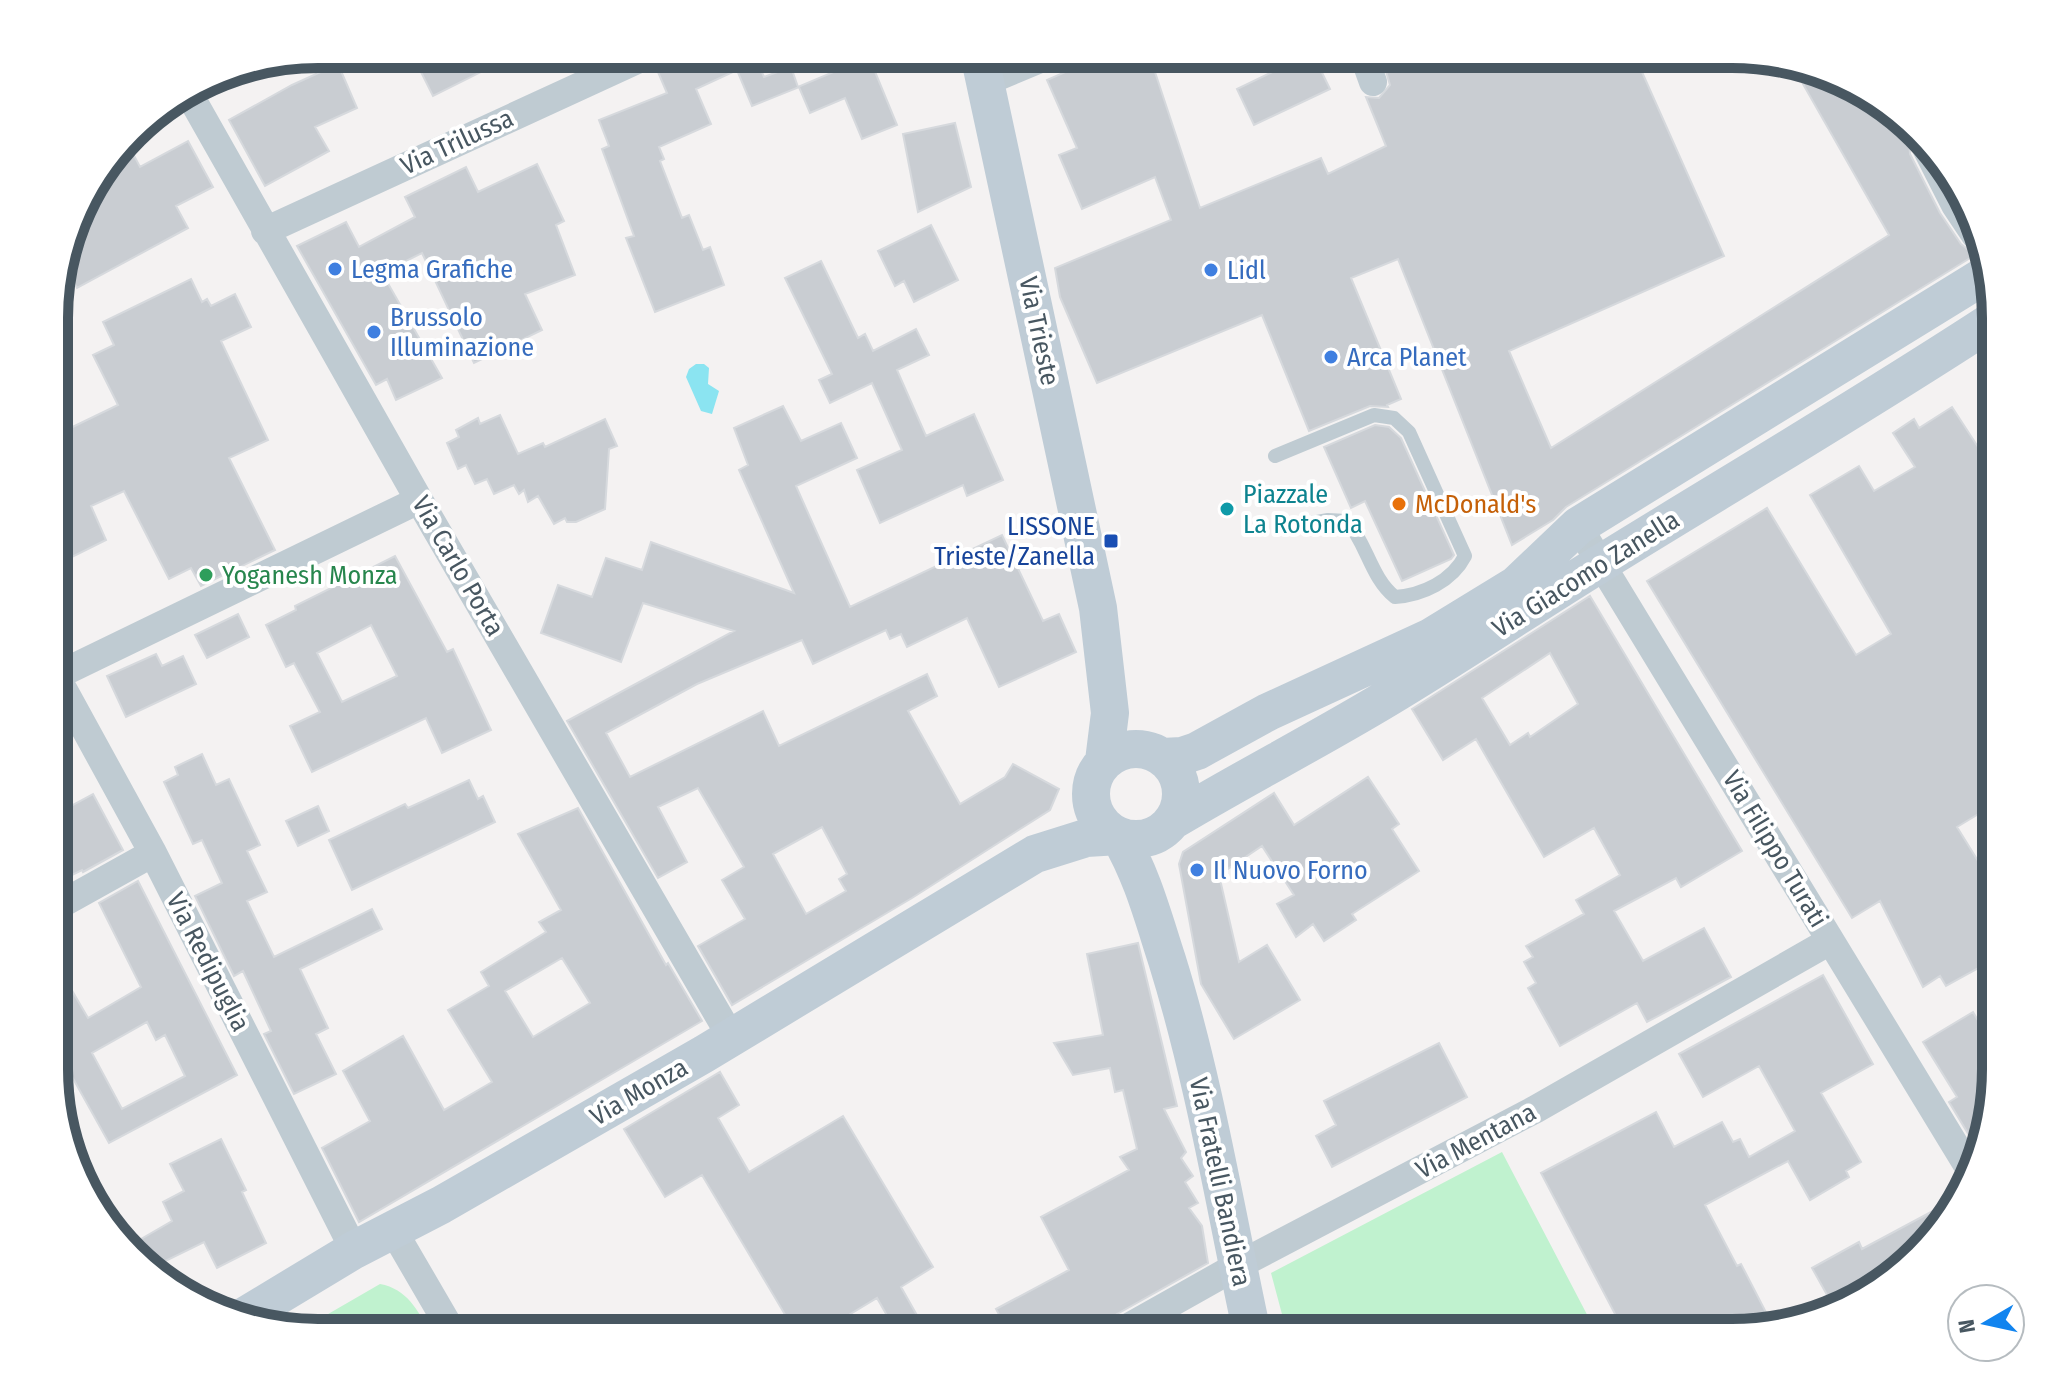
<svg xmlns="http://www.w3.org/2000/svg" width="2050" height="1387" font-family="'Fira Sans Condensed',sans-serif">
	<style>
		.green { fill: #c0f2cf }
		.water { fill: #8be4f1 }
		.building { fill: #c9cdd2; stroke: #d6d9dd; stroke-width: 2; fill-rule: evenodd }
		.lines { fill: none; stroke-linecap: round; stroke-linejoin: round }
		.lane { stroke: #bfcbd2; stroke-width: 14 }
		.street { stroke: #bfcbd2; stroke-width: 28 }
		.secondary { stroke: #bfccd6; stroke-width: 38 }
		.shop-dot { fill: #3f7fe0; stroke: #fff; stroke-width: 3 }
		.food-dot { fill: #e8710a; stroke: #fff; stroke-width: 3 }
		.culture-dot { fill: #0f9aa8; stroke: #fff; stroke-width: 3 }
		.transit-dot { fill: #1a4fb4; stroke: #fff; stroke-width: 3 }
		.leisure-dot { fill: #2e9e5b; stroke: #fff; stroke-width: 3 }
		.labels { text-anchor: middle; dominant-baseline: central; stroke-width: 8; stroke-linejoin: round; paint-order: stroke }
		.street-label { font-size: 26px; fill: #485761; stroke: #fff }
		.shop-label { font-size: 26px; fill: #366cbe; stroke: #fff; text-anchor: start }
		.culture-label { font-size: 26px; fill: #0d838f; stroke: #fff; text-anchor: start }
		.food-label { font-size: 26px; fill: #c56008; stroke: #fff; text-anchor: start }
		.transit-label { font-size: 26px; fill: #164399; stroke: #fff; text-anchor: end }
		.leisure-label { font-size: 26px; fill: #27864d; stroke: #fff; text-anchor: start }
		.rim { fill: none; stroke: #485761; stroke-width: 10 }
	</style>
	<rect width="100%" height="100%" fill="#f4f2f2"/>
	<path class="green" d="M 1502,1152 L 1593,1326 L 1580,1333 L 1287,1333 L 1271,1273 Z
		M 380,1284 C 407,1289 418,1310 430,1333 L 297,1332 Z"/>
	<path class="water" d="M 696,364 L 704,364 L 709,368 L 708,384 L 719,391 L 712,414 L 701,411 L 686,377 L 689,369 Z"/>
	<path class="building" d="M 412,54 L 517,54 L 433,96 Z
		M 700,54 L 771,54 L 757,61 L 764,77 L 791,67 L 798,87 L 869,57 L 897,125 L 862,139 L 845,98 L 810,113 L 799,87 L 752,106 L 737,70 L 696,89 L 711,124 L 659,147 L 664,159 L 660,161 L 682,218 L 689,215 L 703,250 L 710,247 L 724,285 L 655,312 L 626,238 L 634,236 L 602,149 L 609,146 L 599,120 L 667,93 L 658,72 Z
		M 1106,54 L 1149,54 L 1200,208 L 1321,158 L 1328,174 L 1386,146 L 1366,97 L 1379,98 L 1390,85 L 1381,54 L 1634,54 L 1724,256 L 1509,351 L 1551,448 L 1889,235 L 1791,63 L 1817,68 L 1889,107 L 1909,141 L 1910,154 L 1940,213 L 1961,244 L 1975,255 L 1566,507 L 1553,520 L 1512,545 L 1398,259 L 1351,278 L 1401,399 L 1387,405 L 1388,407 L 1370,406 L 1309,431 L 1262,315 L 1097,383 L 1060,297 L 1055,268 L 1171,220 L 1155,177 L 1082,209 L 1059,155 L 1077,148 L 1047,80 Z
		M 1310,54 L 1313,54 L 1330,89 L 1254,125 L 1237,89 Z
		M 338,64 L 357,108 L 315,127 L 329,151 L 265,186 L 229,120 L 292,85 Z
		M 955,123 L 971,187 L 918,212 L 903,134 Z
		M 188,141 L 213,187 L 176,206 L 188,228 L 77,288 L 63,263 L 81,201 L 127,142 L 140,167 Z
		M 537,164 L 564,221 L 556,225 L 575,275 L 525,294 L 542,330 L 474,363 L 422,253 L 382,273 L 442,378 L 396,400 L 387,379 L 376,385 L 297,246 L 346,222 L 359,247 L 415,217 L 405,197 L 466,167 L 478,192 Z
		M 931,225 L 958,280 L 914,302 L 904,281 L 895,286 L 878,251 Z
		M 821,261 L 858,338 L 865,334 L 873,351 L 916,329 L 929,355 L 897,370 L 926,436 L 974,414 L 1003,480 L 967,496 L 963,485 L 880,523 L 857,470 L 902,450 L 872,383 L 830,403 L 819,380 L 832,374 L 785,278 Z
		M 191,279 L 202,302 L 207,299 L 211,306 L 235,294 L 251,327 L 221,341 L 268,440 L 229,458 L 275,550 L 201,586 L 191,568 L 169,579 L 124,491 L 91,506 L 106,540 L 56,565 L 56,435 L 118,405 L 93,355 L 114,345 L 103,322 Z
		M 783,406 L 801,441 L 841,423 L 857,458 L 796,486 L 850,607 L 1002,535 L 1043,621 L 1059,614 L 1076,652 L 999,687 L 967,618 L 907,647 L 901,634 L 890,639 L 886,630 L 813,664 L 802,640 L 697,684 L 606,733 L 630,777 L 763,711 L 779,746 L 927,674 L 937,696 L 908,711 L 960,804 L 1005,777 L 1013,764 L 1059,789 L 1050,810 L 912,898 L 732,1005 L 698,946 L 745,919 L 722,880 L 744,867 L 698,788 L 658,807 L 687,862 L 658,878 L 567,721 L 734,631 L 643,603 L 621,662 L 541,633 L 558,585 L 592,597 L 606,558 L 642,570 L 651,542 L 794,593 L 739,470 L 748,465 L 734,428 ZM 822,827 L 847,874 L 839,879 L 846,891 L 806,914 L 773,854 Z
		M 1952,407 L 1995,473 L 1995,804 L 1957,827 L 1988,877 L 1995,873 L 1995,959 L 1946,986 L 1940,976 L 1923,987 L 1880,901 L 1852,918 L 1647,581 L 1767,508 L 1856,655 L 1891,634 L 1810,495 L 1859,466 L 1874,491 L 1915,467 L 1893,433 L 1914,419 L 1919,428 Z
		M 500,415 L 518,454 L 543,443 L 545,447 L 605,419 L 617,446 L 609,449 L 605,509 L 576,522 L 567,522 L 565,518 L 554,524 L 538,496 L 528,502 L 524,490 L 519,494 L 514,485 L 494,494 L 487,479 L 475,484 L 466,465 L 458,469 L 447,443 L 459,437 L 456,430 L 478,418 L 480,424 Z
		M 1375,425 L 1389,427 L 1401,438 L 1454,555 L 1451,559 L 1402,581 L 1365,501 L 1351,508 L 1324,447 Z
		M 395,556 L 447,652 L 453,649 L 491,730 L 442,753 L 426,718 L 312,772 L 290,726 L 320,712 L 294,663 L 286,667 L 266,625 L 296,610 L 295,606 ZM 371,625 L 397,676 L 342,702 L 317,653 Z
		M 1590,596 L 1742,851 L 1681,887 L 1676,878 L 1614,911 L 1643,961 L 1704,928 L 1731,977 L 1647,1022 L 1637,1003 L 1560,1046 L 1528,988 L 1536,983 L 1524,962 L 1533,957 L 1526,946 L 1584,914 L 1576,900 L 1620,875 L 1594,828 L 1544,857 L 1476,739 L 1443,760 L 1412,709 ZM 1550,653 L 1578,704 L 1530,737 L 1528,733 L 1510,745 L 1482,698 Z
		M 238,614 L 249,637 L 207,658 L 195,635 Z
		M 156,654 L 162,666 L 183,656 L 196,684 L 126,717 L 107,676 Z
		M 202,754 L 216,785 L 229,779 L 260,845 L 247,851 L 267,892 L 247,901 L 274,957 L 372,909 L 382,929 L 300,969 L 328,1028 L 316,1034 L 336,1074 L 294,1094 L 264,1034 L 271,1031 L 243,971 L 234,976 L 195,896 L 222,883 L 202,840 L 193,844 L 164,782 L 178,775 L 175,767 Z
		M 1368,777 L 1399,824 L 1392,829 L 1419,871 L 1352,914 L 1356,920 L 1324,941 L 1313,924 L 1296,937 L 1277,904 L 1294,895 L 1262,846 L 1219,875 L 1239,962 L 1267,945 L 1300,1000 L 1234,1039 L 1201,984 L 1179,864 L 1183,852 L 1274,793 L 1294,825 Z
		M 469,780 L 478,799 L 483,796 L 495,822 L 352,890 L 329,840 L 405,804 L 408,808 Z
		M 93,794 L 123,850 L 83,872 L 82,870 L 56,883 L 56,814 Z
		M 318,806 L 329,831 L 298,846 L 286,821 Z
		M 578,808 L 666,965 L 668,963 L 702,1021 L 359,1222 L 322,1148 L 370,1121 L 343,1071 L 403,1036 L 444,1110 L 492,1082 L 448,1010 L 489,986 L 481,972 L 546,932 L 539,922 L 561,910 L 518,834 ZM 562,958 L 590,1003 L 533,1037 L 505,991 Z
		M 138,881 L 237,1075 L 109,1143 L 56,1048 L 56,963 L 88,1018 L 141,987 L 99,903 ZM 147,1022 L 156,1040 L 165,1035 L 185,1076 L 122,1109 L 92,1053 Z
		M 1138,943 L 1177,1106 L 1164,1109 L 1186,1152 L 1181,1158 L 1193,1176 L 1185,1182 L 1198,1203 L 1189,1208 L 1202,1226 L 1208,1263 L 1110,1318 L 1103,1325 L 1101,1333 L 1009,1333 L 996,1309 L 1069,1270 L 1041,1217 L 1129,1170 L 1120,1157 L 1137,1149 L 1123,1090 L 1115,1092 L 1110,1068 L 1073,1075 L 1054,1043 L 1103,1035 L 1087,954 Z
		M 1823,975 L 1873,1064 L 1821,1093 L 1861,1162 L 1846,1171 L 1849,1177 L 1810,1200 L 1788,1161 L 1705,1205 L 1737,1266 L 1741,1264 L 1772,1324 L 1732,1333 L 1625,1333 L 1541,1173 L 1656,1112 L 1674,1147 L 1722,1122 L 1733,1142 L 1740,1139 L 1749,1157 L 1795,1131 L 1759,1066 L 1703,1097 L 1679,1054 Z
		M 1973,1012 L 1995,1049 L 1995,1086 L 1981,1155 L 1949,1102 L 1957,1097 L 1923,1042 Z
		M 1439,1043 L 1467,1097 L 1332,1167 L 1316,1136 L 1336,1125 L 1324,1101 Z
		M 720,1072 L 739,1105 L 718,1118 L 749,1172 L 843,1116 L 933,1267 L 901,1287 L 927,1333 L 897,1333 L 877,1298 L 819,1333 L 796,1333 L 702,1175 L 665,1197 L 624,1129 Z
		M 221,1139 L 246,1190 L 242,1192 L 266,1243 L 217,1268 L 204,1242 L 149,1269 L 129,1246 L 172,1221 L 163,1202 L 184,1191 L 170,1164 Z
		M 1959,1197 L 1942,1229 L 1849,1306 L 1835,1309 L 1812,1268 L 1859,1242 L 1862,1249 Z"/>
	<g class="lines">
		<path class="lane" d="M 1275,456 L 1374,415 L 1394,418 L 1409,432 L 1465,556 C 1452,581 1423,595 1395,597 C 1371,578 1367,544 1347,521 L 1328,520 L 1301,525"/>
		<path class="street" d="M 1363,54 L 1373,82
			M 985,82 L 1052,54
			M 188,92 L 419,500 L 731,1037
			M 1925,146 L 1955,205 L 1975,235
			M 265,231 L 650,54
			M 1578,526 L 1972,1173
			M 56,676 L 153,853 L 354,1250
			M 56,676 L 419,500
			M 56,907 L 153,853
			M 393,1230 L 453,1333
			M 1118,1333 L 1237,1266 L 1536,1109 L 1830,941"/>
		<path class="secondary" d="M 979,54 L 1098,608 L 1110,713 L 1104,761
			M1091 794a45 45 0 1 1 90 0a45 45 0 1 1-90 0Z
			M 1162,757 L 1182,756 L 1197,751 L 1268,712 L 1431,637 L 1516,585 L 1578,526 L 1987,274
			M 1172,821 C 1247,776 1324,737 1399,691 C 1468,649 1535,604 1603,562 C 1734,481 1867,403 1995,319
			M 1119,836 C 1142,875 1153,917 1167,960 C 1205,1082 1225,1208 1252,1333
			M 238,1320 L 354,1250 L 441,1205 L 704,1054 L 1035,854 L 1086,838 L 1119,836"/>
	</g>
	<g class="shop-dot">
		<circle cx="335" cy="269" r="8"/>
		<circle cx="1211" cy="270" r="8"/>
		<circle cx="374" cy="332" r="8"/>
		<circle cx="1331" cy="357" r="8"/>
		<circle cx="1197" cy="870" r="8"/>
	</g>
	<circle class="food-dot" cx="1399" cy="504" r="8"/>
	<circle class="culture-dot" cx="1227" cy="509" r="8"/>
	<rect class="transit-dot" x="1103" y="533" width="16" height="16" rx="4"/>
	<circle class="leisure-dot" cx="206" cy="575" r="8"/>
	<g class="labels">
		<g class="street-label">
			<text transform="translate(457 142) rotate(-25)">Via Trilussa</text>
			<text transform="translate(1039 331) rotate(78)">Via Trieste</text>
			<text transform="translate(458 566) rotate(60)">Via Carlo Porta</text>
			<text transform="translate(1586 574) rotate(-32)">Via Giacomo Zanella</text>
			<text transform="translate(1775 849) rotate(59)">Via Filippo Turati</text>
			<text transform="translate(208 962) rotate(63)">Via Redipuglia</text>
			<text transform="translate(639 1092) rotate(-30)">Via Monza</text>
			<text transform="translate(1476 1141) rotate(-28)">Via Mentana</text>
			<text transform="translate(1220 1182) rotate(78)">Via Fratelli Bandiera</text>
		</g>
		<g class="shop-label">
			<text x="351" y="269">Legma Grafiche</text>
			<text x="1227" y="270">Lidl</text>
			<text x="390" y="317">Brussolo<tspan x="390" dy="30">Illuminazione</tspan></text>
			<text x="1347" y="357">Arca Planet</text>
			<text x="1213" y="870">Il Nuovo Forno</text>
		</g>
		<g class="culture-label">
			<text x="1243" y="494">Piazzale<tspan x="1243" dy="30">La Rotonda</tspan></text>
		</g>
		<g class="food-label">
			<text x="1415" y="504">McDonald's</text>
		</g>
		<g class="transit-label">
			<text x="1095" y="526">LISSONE<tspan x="1095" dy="30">Trieste/Zanella</tspan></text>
		</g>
		<g class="leisure-label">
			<text x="222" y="575">Yoganesh Monza</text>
		</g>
	</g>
	<path d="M0 0H2050V1387H0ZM318 68H1732A250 250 0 0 1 1982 318V1069A250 250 0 0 1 1732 1319H318A250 250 0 0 1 68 1069V318A250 250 0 0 1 318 68Z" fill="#fff" fill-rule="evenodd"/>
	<path class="rim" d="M318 68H1732A250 250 0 0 1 1982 318V1069A250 250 0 0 1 1732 1319H318A250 250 0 0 1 68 1069V318A250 250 0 0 1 318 68Z"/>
	<g transform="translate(1986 1323) rotate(261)"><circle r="38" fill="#ffffff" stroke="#b6bcc0" stroke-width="2"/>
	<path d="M0-6L14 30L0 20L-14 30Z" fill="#1184ef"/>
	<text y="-12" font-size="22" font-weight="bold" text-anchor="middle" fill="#485761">N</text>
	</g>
</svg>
